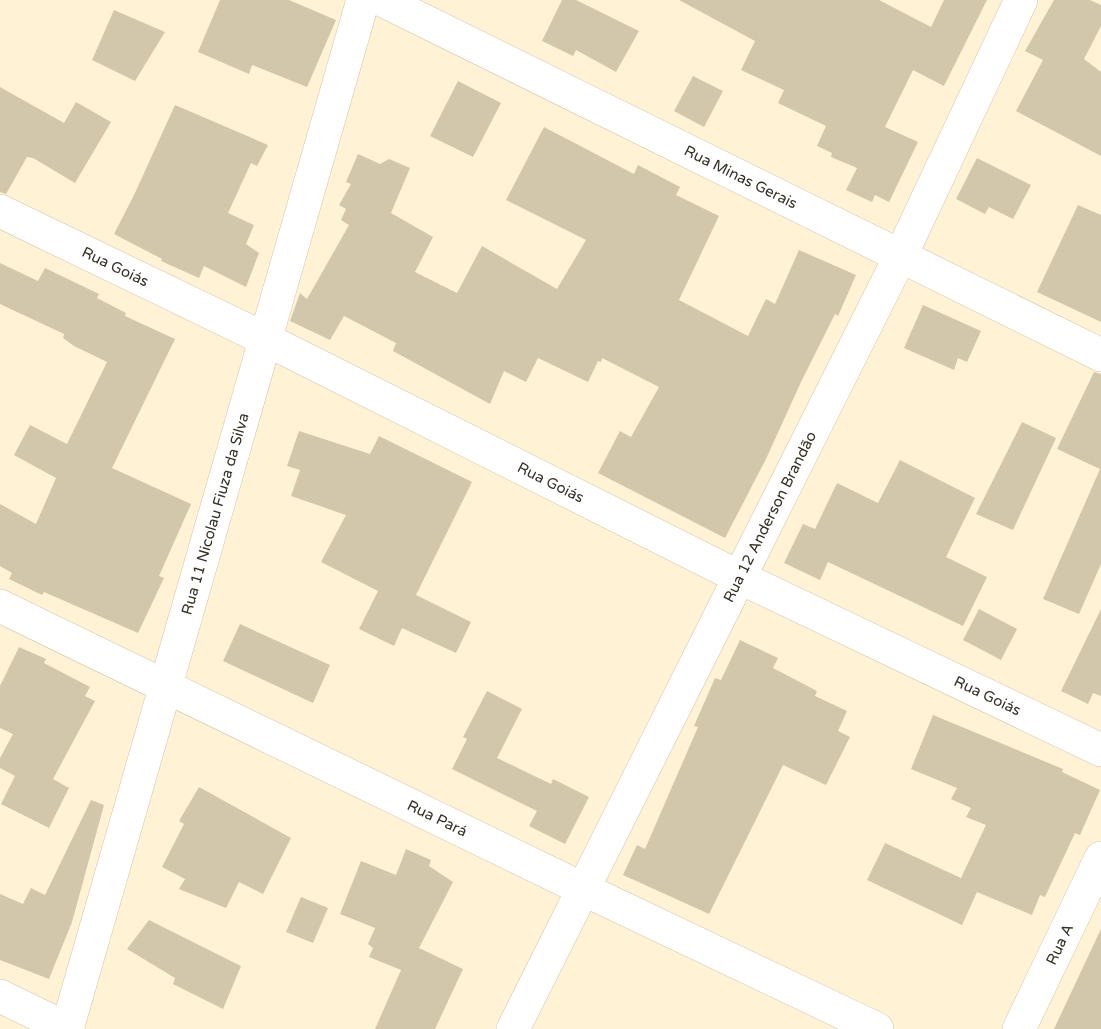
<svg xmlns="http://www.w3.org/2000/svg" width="1101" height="1029" font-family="'Varela Round',sans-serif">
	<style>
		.building { fill: #d3c7ab }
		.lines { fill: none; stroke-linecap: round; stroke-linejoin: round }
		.minor-casing { stroke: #d1c4a9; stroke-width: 34 }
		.minor { stroke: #fff; stroke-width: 33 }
		.labels { text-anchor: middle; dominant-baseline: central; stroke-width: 5; stroke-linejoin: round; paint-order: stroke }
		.street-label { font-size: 15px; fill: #353025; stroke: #fff }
	</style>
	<rect width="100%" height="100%" fill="#fff2d5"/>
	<path class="building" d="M 220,0 L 289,0 L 336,20 L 307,87 L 252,65 L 249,74 L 198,52 Z
		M 562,0 L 576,0 L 639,31 L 616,72 L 576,50 L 573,56 L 542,41 Z
		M 679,0 L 879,0 L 931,27 L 944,0 L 987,0 L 944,86 L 913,70 L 885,127 L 918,142 L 889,202 L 875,195 L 872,202 L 846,190 L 857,168 L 831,157 L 832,153 L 817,146 L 826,126 L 778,103 L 784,90 L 741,70 L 755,41 Z
		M 1054,0 L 1090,0 L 1101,5 L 1101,26 L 1084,59 L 1101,72 L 1101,156 L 1016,111 L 1043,60 L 1025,51 Z
		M 114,10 L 165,32 L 135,81 L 92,60 Z
		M 693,76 L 723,91 L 704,127 L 674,111 Z
		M 458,81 L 501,103 L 473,157 L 430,136 Z
		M 0,87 L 64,123 L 76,102 L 111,122 L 75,183 L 33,158 L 27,157 L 6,194 L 0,192 Z
		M 175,105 L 268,145 L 257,166 L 251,163 L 228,213 L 254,225 L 246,244 L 259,253 L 246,287 L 204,266 L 199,278 L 161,261 L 162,259 L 114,234 L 134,195 Z
		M 544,127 L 634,174 L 638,165 L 680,187 L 676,195 L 719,216 L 679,300 L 748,336 L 766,299 L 775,304 L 799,250 L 856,275 L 838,316 L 835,314 L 801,382 L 766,459 L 725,538 L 598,473 L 620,431 L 631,437 L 659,387 L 602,358 L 601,362 L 598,361 L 588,382 L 538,358 L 526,382 L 504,371 L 490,404 L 393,351 L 396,343 L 344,316 L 330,340 L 290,321 L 300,293 L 307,299 L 349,225 L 341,220 L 346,209 L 339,205 L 351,184 L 346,182 L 358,154 L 380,164 L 389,159 L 410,168 L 391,213 L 433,237 L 415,272 L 457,293 L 482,246 L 557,289 L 586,240 L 506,200 Z
		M 977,158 L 1031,185 L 1013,219 L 989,207 L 985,214 L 956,199 Z
		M 1078,205 L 1101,215 L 1101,322 L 1037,292 Z
		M 0,263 L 38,281 L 45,268 L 99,294 L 97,298 L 126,313 L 125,316 L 175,339 L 112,468 L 191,504 L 159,576 L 164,578 L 138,633 L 44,592 L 42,595 L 9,579 L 12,573 L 0,566 L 0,504 L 36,524 L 56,478 L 14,455 L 30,425 L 67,444 L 107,362 L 74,346 L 63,338 L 64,334 L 0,304 Z
		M 923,305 L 981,331 L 967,362 L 958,358 L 954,370 L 904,348 Z
		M 1094,372 L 1101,374 L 1101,564 L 1079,614 L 1043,599 L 1100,469 L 1057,449 Z
		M 1022,422 L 1056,438 L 1013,530 L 976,514 Z
		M 299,431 L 370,454 L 379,436 L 472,482 L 416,595 L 471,622 L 456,653 L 402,628 L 394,646 L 359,629 L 378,591 L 321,562 L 346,515 L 291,496 L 300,470 L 287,466 Z
		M 900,460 L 975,498 L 946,557 L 987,577 L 963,626 L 828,562 L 820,580 L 784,563 L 803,524 L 815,529 L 837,483 L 878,503 Z
		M 979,609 L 1017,629 L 1001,660 L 963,640 Z
		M 1101,609 L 1101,696 L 1093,693 L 1088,704 L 1061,691 Z
		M 240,624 L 330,665 L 313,703 L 223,661 Z
		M 740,640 L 778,658 L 773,668 L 817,691 L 815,696 L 847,711 L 838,731 L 850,737 L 826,785 L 783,765 L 709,914 L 623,875 L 637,845 L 645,849 L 698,727 L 694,726 L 715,678 L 721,680 Z
		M 19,647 L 46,659 L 44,663 L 90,687 L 85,696 L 95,701 L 53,779 L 69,788 L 49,828 L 1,804 L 15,776 L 0,768 L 0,758 L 13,734 L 0,728 L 0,686 Z
		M 487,691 L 522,709 L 497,758 L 551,784 L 553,779 L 589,797 L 565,844 L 529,826 L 537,811 L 452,769 L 467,739 L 463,737 Z
		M 933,715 L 1063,769 L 1062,772 L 1100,790 L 1080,835 L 1075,833 L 1045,897 L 1040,895 L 1032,915 L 977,892 L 962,925 L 867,880 L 885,843 L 961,878 L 986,825 L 966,817 L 971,808 L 951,799 L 957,788 L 911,769 Z
		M 199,787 L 291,838 L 263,894 L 239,882 L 226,908 L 179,889 L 185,879 L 162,867 L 184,824 L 179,821 Z
		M 91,800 L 104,805 L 72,922 L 49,979 L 0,960 L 0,894 L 23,904 L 31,888 L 45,895 Z
		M 406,849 L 431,860 L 429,866 L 453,882 L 419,948 L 463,969 L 435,1029 L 375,1029 L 401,970 L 369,957 L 373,948 L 368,944 L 375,928 L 340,914 L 361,861 L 396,875 Z
		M 301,897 L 328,908 L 313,943 L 286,932 Z
		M 149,920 L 241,966 L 223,1009 L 173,984 L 175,978 L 127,949 Z
		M 1101,929 L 1101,1029 L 1054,1029 Z"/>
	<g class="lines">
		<g class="minor-casing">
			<g id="minor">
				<path id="s1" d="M 382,0 L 1101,355"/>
				<path id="s2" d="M 0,211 L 265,339 L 739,577 L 1101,750"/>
				<path id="s3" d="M 0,606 L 585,890 L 877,1029"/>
				<path d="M 0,996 L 68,1029"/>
				<path id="s4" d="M 67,1029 L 363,0"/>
				<path id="s5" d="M 513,1029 L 901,255 L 1021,0"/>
				<path id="s6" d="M 1019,1029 L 1101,858"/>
			</g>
		</g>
		<use href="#minor" class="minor"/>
	</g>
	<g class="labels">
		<g class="street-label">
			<text stroke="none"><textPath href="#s1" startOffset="400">Rua Minas Gerais</textPath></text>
			<text stroke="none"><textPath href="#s2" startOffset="128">Rua Goiás</textPath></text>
			<text stroke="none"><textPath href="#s2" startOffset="614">Rua Goiás</textPath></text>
			<text stroke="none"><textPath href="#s4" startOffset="536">Rua 11 Nicolau Fiuza da Silva</textPath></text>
			<text stroke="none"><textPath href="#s5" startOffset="573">Rua 12 Anderson Brandão</textPath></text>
			<text stroke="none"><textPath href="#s2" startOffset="1100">Rua Goiás</textPath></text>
			<text stroke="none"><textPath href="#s3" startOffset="486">Rua Pará</textPath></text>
			<text stroke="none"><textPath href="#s6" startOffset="94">Rua A</textPath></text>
		</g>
	</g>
</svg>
